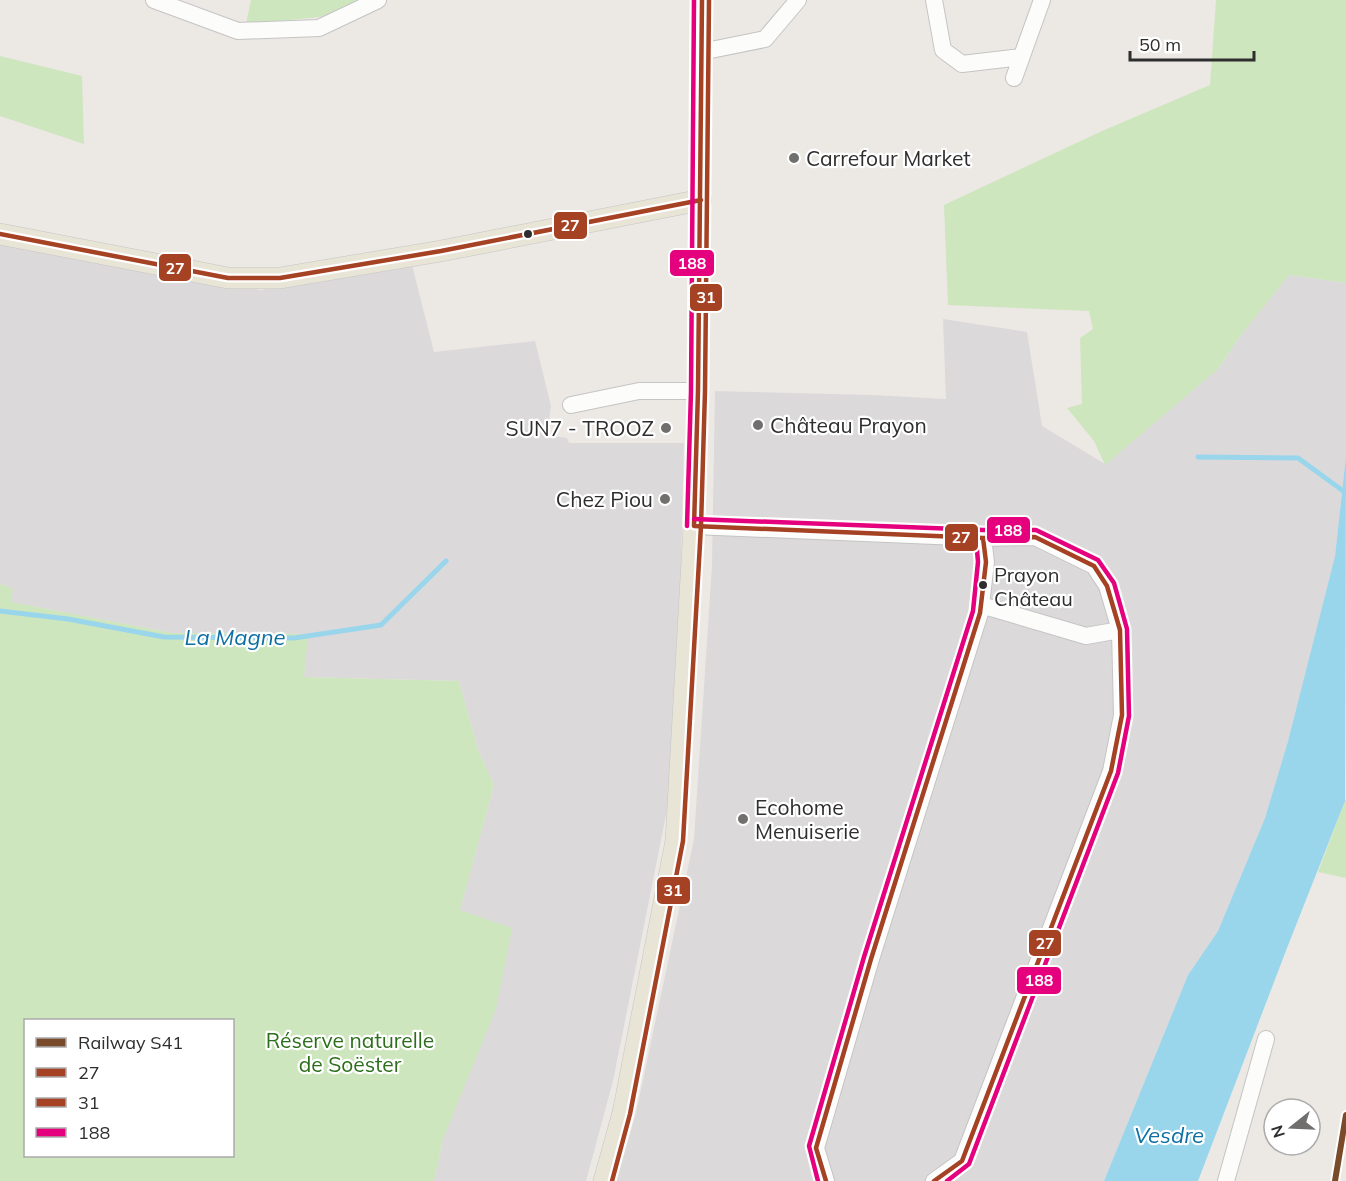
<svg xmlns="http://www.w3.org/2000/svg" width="1346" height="1181" font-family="Mulish,sans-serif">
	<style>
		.industrial { fill: #dcd9db }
		.green { fill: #cee6be; fill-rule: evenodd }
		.water { fill: #99d6ec }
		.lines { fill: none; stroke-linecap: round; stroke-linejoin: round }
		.stream { stroke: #99d6ec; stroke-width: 5 }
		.minor-casing { stroke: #c5c4c5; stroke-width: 18 }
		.major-casing { stroke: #c6c5c4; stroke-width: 22 }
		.minor { stroke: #fcfcfb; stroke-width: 16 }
		.major { stroke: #e8e4d6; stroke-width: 21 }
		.bus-1-casing { stroke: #fff; stroke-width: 9 }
		.bus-2-casing { stroke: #fff; stroke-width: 9 }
		.bus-3-casing { stroke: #fff; stroke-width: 9 }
		.bus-1 { stroke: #a64224; stroke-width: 4.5 }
		.bus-2 { stroke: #a64224; stroke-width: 4.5 }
		.bus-3 { stroke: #e5007d; stroke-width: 4.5 }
		.rail-1-casing { stroke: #fff; stroke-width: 10 }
		.rail-1 { stroke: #7a4b2a; stroke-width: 6 }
		.poi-dot { fill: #706f6e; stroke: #fff; stroke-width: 2 }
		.bus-dot { fill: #2e2e2e; stroke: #fff; stroke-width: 2 }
		.labels { text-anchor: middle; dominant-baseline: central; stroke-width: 4.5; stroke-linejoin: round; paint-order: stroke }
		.bus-label { font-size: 20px; fill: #2e2e2e; stroke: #fff; text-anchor: start }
		.poi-label { font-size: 21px; fill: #2e2e2e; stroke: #fff; text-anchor: start }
		.park-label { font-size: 21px; fill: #2c6e1b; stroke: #fff }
		.water-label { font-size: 22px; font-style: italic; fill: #0d6fa3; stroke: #fff }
		.line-badge { stroke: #fff; stroke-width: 2 }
		.badge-label { font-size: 16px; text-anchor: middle; font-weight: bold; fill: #fff }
	</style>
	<rect width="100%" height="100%" fill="#ece8e4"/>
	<path class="industrial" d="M 0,242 L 64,252 L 261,290 L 412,265 L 434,352 L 535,341 L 551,406 L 547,435 L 567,438 L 569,443 L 684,443 L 676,765 L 613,1081 L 586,1181 L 434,1181 L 443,1139 L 511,928 L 458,917 L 494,785 L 478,750 L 459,681 L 304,677 L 307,634 L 172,633 L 10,602 L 13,589 L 0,584 Z
		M 1289,275 L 1346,283 L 1346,456 L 1335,556 L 1288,741 L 1265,818 L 1218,931 L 1188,975 L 1104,1181 L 616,1181 L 636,1113 L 694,839 L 712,565 L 715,391 L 872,395 L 946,399 L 943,319 L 1027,332 L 1042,426 L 1105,464 L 1218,369 L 1241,335 Z"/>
	<path class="green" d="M 251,0 L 361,0 L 321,17 L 246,24 Z
		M 1216,0 L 1346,0 L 1346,283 L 1289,275 L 1241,335 L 1218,369 L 1105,465 L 1094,441 L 1067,408 L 1082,404 L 1080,338 L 1093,329 L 1089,311 L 948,305 L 944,205 L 1102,131 L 1210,85 Z
		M 0,56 L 82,76 L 84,144 L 0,116 Z
		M 0,584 L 13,589 L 11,602 L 172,633 L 308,634 L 304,677 L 459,681 L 478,750 L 494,785 L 460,910 L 512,928 L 496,1009 L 443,1139 L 434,1181 L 0,1181 ZM 26,1020 L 232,1020 L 232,1156 L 26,1156 Z
		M 1346,798 L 1346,878 L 1318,872 Z"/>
	<path class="water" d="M 1346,456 L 1345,801 L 1287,948 L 1198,1181 L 1104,1181 L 1188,975 L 1218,931 L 1265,818 L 1288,741 L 1335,556 Z"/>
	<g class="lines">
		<path class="stream" d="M 1198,457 L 1298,458 L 1346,493
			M 0,611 L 68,619 L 164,637 L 294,638 L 381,625 L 446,561"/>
		<g class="minor-casing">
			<path id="minor" d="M 154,0 L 238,31 L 319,28 L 378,0
				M 934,0 L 943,50 L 962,64 L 1021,57
				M 701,52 L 765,39 L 798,0
				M 1014,78 L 1042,0
				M 571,405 L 639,391 L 698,391
				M 694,526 L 983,538 L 1035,537 L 1094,566 L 1107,586 L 1120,630 L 1122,715 L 1111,771 L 962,1161 L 934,1181
				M 981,605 L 1086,636 L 1120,630
				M 826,1181 L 816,1148 L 871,959 L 980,613 L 986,562 L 983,538
				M 1226,1181 L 1266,1039"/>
		</g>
		<g class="major-casing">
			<path id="major" d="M 0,234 L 228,278 L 280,278 L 441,251 L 701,200
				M 604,1181 L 623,1113 L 676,841 L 694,526 L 698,391 L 702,0"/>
		</g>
		<use href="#minor" class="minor"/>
		<use href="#major" class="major"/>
		<g class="bus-1-casing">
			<path id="bus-1" d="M 0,234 L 228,278 L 280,278 L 441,251 L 701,200
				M 694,526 L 983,538 L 1035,537 L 1094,566 L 1107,586 L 1120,630 L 1122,715 L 1111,771 L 962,1161 L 934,1181
				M 694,526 L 698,391 L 702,0
				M 826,1181 L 816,1148 L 871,959 L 980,613 L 986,562 L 983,538"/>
		</g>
		<g class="bus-2-casing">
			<path id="bus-2" d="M 612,1181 L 630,1114 L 683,841 L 701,526 L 705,391 L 709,0"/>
		</g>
		<g class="bus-3-casing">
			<path id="bus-3" d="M 694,519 L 983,530 L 1036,530 L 1098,560 L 1114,583 L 1127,629 L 1129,716 L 1118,773 L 969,1164 L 947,1181
				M 687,526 L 691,391 L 694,0
				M 818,1181 L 809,1146 L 864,957 L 973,611 L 978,562 L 976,539"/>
		</g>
		<use href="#bus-1" class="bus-1"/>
		<use href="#bus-2" class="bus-2"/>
		<use href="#bus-3" class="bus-3"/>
		<g class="rail-1-casing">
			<path id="rail-1" d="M 1335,1181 L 1346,1115"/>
		</g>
		<use href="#rail-1" class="rail-1"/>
	</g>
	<g class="poi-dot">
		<circle cx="794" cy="158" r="6"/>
		<circle cx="758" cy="425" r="6"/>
		<circle cx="666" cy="428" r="6"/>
		<circle cx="665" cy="499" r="6"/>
		<circle cx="743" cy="819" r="6"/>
	</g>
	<g class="bus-dot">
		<circle cx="528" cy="234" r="5"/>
		<circle cx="983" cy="585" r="5"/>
	</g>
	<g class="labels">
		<g class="bus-label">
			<text x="994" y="574">Prayon<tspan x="994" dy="24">Château</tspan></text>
		</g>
		<g class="poi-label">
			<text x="806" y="158">Carrefour Market</text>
			<text x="770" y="425">Château Prayon</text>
			<text x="654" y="428" text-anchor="end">SUN7 - TROOZ</text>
			<text x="653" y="499" text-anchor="end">Chez Piou</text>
			<text x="755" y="807">Ecohome<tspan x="755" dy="24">Menuiserie</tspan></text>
		</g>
		<g class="park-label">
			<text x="350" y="1040">Réserve naturelle<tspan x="350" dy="24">de Soëster</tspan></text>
		</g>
		<g class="water-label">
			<text x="235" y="637">La Magne</text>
			<text x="1169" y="1135">Vesdre</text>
		</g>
	</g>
	<g class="line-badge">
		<rect x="553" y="211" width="35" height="29" rx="6" fill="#a64224"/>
		<rect x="669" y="249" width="46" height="28" rx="6" fill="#e5007d"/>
		<rect x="158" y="253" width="34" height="29" rx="6" fill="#a64224"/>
		<rect x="689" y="283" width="34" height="29" rx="6" fill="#a64224"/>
		<rect x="986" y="516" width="45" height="28" rx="6" fill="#e5007d"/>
		<rect x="944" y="523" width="35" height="29" rx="6" fill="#a64224"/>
		<rect x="656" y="876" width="35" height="29" rx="6" fill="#a64224"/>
		<rect x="1028" y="929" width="34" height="28" rx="6" fill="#a64224"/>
		<rect x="1016" y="966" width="46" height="29" rx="6" fill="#e5007d"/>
	</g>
	<g class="badge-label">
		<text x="570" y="231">27</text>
		<text x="692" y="269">188</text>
		<text x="175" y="274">27</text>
		<text x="706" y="303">31</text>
		<text x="1008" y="536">188</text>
		<text x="961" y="543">27</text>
		<text x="673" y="896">31</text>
		<text x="1045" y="949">27</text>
		<text x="1039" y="986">188</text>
	</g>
	<rect x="24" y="1019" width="210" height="138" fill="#ffffff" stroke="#ababab" stroke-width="1.5"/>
	<rect x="36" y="1038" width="30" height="9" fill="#7a4b2a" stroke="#ababab" stroke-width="1.5"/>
	<text x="78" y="1049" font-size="18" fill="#2e2e2e">Railway S41</text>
	<rect x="36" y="1068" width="30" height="9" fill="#a64224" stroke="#ababab" stroke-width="1.5"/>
	<text x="78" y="1079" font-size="18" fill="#2e2e2e">27</text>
	<rect x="36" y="1098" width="30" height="9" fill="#a64224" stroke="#ababab" stroke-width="1.5"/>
	<text x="78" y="1109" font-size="18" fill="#2e2e2e">31</text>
	<rect x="36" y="1128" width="30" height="9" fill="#e5007d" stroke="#ababab" stroke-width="1.5"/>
	<text x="78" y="1139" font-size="18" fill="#2e2e2e">188</text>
	<g transform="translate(1292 1127) rotate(252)"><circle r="28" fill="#ffffff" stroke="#ababab" stroke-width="1.5"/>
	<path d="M0-4.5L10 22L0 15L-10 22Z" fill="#706f6e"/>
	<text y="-9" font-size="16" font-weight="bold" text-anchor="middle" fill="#2e2e2e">N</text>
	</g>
	<path d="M1130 51v9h124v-9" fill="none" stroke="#2e2e2e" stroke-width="3"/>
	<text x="1139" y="51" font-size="18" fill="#2e2e2e" stroke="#ffffff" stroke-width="4.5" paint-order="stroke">50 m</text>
</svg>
